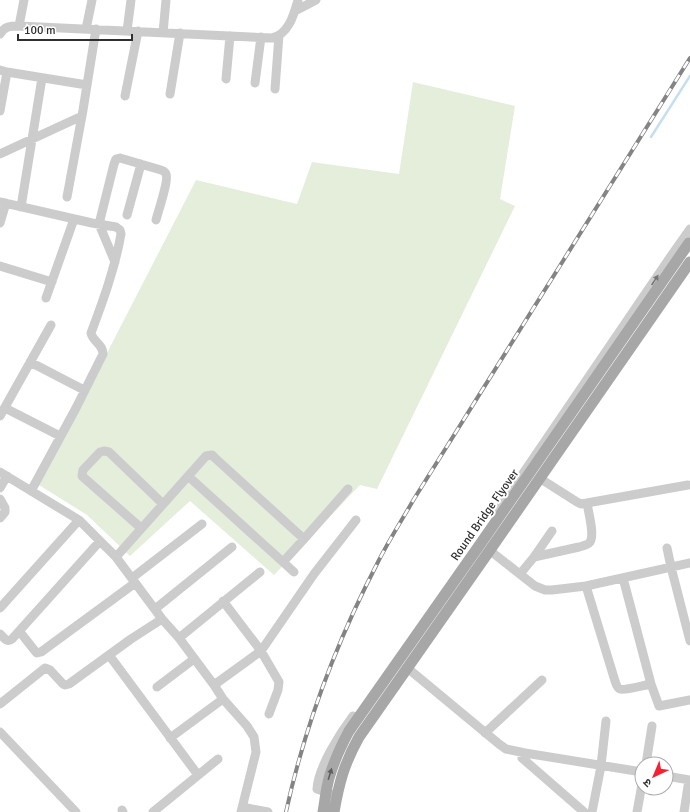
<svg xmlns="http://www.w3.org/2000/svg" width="690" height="812" font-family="Signika,'Noto Sans Devanagari',sans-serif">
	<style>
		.green { fill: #e5eedb }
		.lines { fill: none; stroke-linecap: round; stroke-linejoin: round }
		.stream { stroke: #c6dfef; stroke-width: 2.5 }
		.minor { stroke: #ccc; stroke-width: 9 }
		.rail-casing { stroke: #848484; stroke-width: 4 }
		.rail { stroke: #fff; stroke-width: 2.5; stroke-dasharray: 8; stroke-linecap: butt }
		.major-bridge { stroke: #a7a7a7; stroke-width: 11 }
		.oneway { fill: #767676 }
		.oneway2 { fill: #5f5f5f }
		.labels { text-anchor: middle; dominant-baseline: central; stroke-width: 4; stroke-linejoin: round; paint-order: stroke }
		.street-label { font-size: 12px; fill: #2f2f2f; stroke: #fff }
	</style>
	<rect width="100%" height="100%" fill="#fff"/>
	<path class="green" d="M 413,82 L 515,106 L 500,199 L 515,206 L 377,489 L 360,485 L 274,575 L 190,501 L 130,556 L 87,515 L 39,485 L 196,180 L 297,204 L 312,162 L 399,174 Z"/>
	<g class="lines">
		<path class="stream" d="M 651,137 L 690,76"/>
		<path class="minor" d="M 295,11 L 316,0
			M 19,26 L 24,0
			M 86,29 L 92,0
			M 127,31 L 131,0
			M 163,33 L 166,0
			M 0,34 C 5,26 10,26 19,26 L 272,38 C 289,34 294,14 298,0
			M 0,70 L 7,72 L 87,85
			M 226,79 L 230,36
			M 255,83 L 261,37
			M 275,89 L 279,35
			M 170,94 L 180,33
			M 125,96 L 138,31
			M 0,111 L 7,72
			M 0,154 L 82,116
			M 67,197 L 83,110 L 96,29
			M 0,202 L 92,223 L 116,227 L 120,230 L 121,234 C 115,268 103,301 91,333 C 93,342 103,344 103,354 L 76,408 L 31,491
			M 21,207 L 42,78
			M 127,215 L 141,164
			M 0,223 L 6,203
			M 115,262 L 99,224 L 114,164 L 116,159 L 120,158 L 161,170 C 163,171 165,171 166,174 C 169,180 158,212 156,220
			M 0,266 L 52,282
			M 46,298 L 74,219
			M 30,362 L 84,390
			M 5,408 L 60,436
			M 0,416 L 51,325
			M 0,472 L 79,520 L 116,557 L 162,619 L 179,638 L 214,685 L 223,699 L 247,726 L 254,737 L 256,752 L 241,812
			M 188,476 L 294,572
			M 544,481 L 577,502 L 581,504 L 587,503
			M 0,488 L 7,476
			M 0,499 L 5,508 L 5,512 L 0,518
			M 496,513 L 671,256 L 690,229
			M 141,528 L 82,476 L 83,470 L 100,452 L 104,451 L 109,452 L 163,504
			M 667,548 L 671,567 L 690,641
			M 493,553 L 535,586 L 545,590 L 552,590 L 586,586 L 690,563
			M 116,557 L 206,456 L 212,455 L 215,458 L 304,539 L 348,489
			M 534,557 L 552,531
			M 283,562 L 304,539
			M 520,574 L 534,557 L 579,547 C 583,546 588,545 590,542 C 595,535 588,511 587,503 L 688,485
			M 132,578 L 202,524
			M 623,578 L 651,684 L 659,706 L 690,700
			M 586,586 L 615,681 C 616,684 617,688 620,689 C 624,691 645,685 651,684
			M 223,601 L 261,651 L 279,682 L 278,690 L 269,714
			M 0,608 L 79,520
			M 155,609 L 232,547
			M 20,632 L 35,651 L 37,653 L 41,652 L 135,583
			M 0,634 C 4,638 7,643 12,639 L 100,541
			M 179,638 L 260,572
			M 109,655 L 198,775
			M 411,671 L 499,744 L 506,749 L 525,753 L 642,772
			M 214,685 L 261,651 L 314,574 L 356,520
			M 157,687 L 194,659
			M 0,704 L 45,668 L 50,670 L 63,684 L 65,685 L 69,684 L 131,639 L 162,619
			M 0,732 L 76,812
			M 485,733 L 542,680
			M 170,738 L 223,699
			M 525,753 L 522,758 L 584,812
			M 646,764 L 652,726
			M 666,776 L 690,780
			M 331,794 L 317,789 C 318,768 340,733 353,716
			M 122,810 L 123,812
			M 153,812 L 218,759
			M 246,812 L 247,808 L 268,812
			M 592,812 L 601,766 L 606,721
			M 637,812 L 642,784
			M 684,812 L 689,780"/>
		<g class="rail-casing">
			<path id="rail" d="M 286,812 C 305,725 337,641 378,562 C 389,540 402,520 414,499 L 690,58"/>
		</g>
		<use href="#rail" class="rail"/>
		<path class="major-bridge" d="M 323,812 C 325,801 326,789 329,778 C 334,761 341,746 349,731 L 481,543 L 689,243
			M 334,812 C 339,783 344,764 359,737 L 490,550 L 690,262"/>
	</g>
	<defs><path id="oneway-solid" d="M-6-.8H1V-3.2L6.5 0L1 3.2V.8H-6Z"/></defs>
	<use class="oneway" href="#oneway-solid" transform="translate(655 280) rotate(-56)"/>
	<use class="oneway2" href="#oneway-solid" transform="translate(330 774) rotate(-73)"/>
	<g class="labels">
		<g class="street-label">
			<text transform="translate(485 515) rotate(-55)">Round Bridge Flyover</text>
		</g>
	</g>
	<g transform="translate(654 776) rotate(224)"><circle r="19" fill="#ffffff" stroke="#acacac"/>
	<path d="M0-3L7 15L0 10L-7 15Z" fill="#f62132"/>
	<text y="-6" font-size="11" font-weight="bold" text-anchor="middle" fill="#2f2f2f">उ</text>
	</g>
	<path d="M18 34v6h114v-6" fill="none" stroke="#2f2f2f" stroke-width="2"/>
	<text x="24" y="34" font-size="12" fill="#2f2f2f" stroke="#ffffff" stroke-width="3" paint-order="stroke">100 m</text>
</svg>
